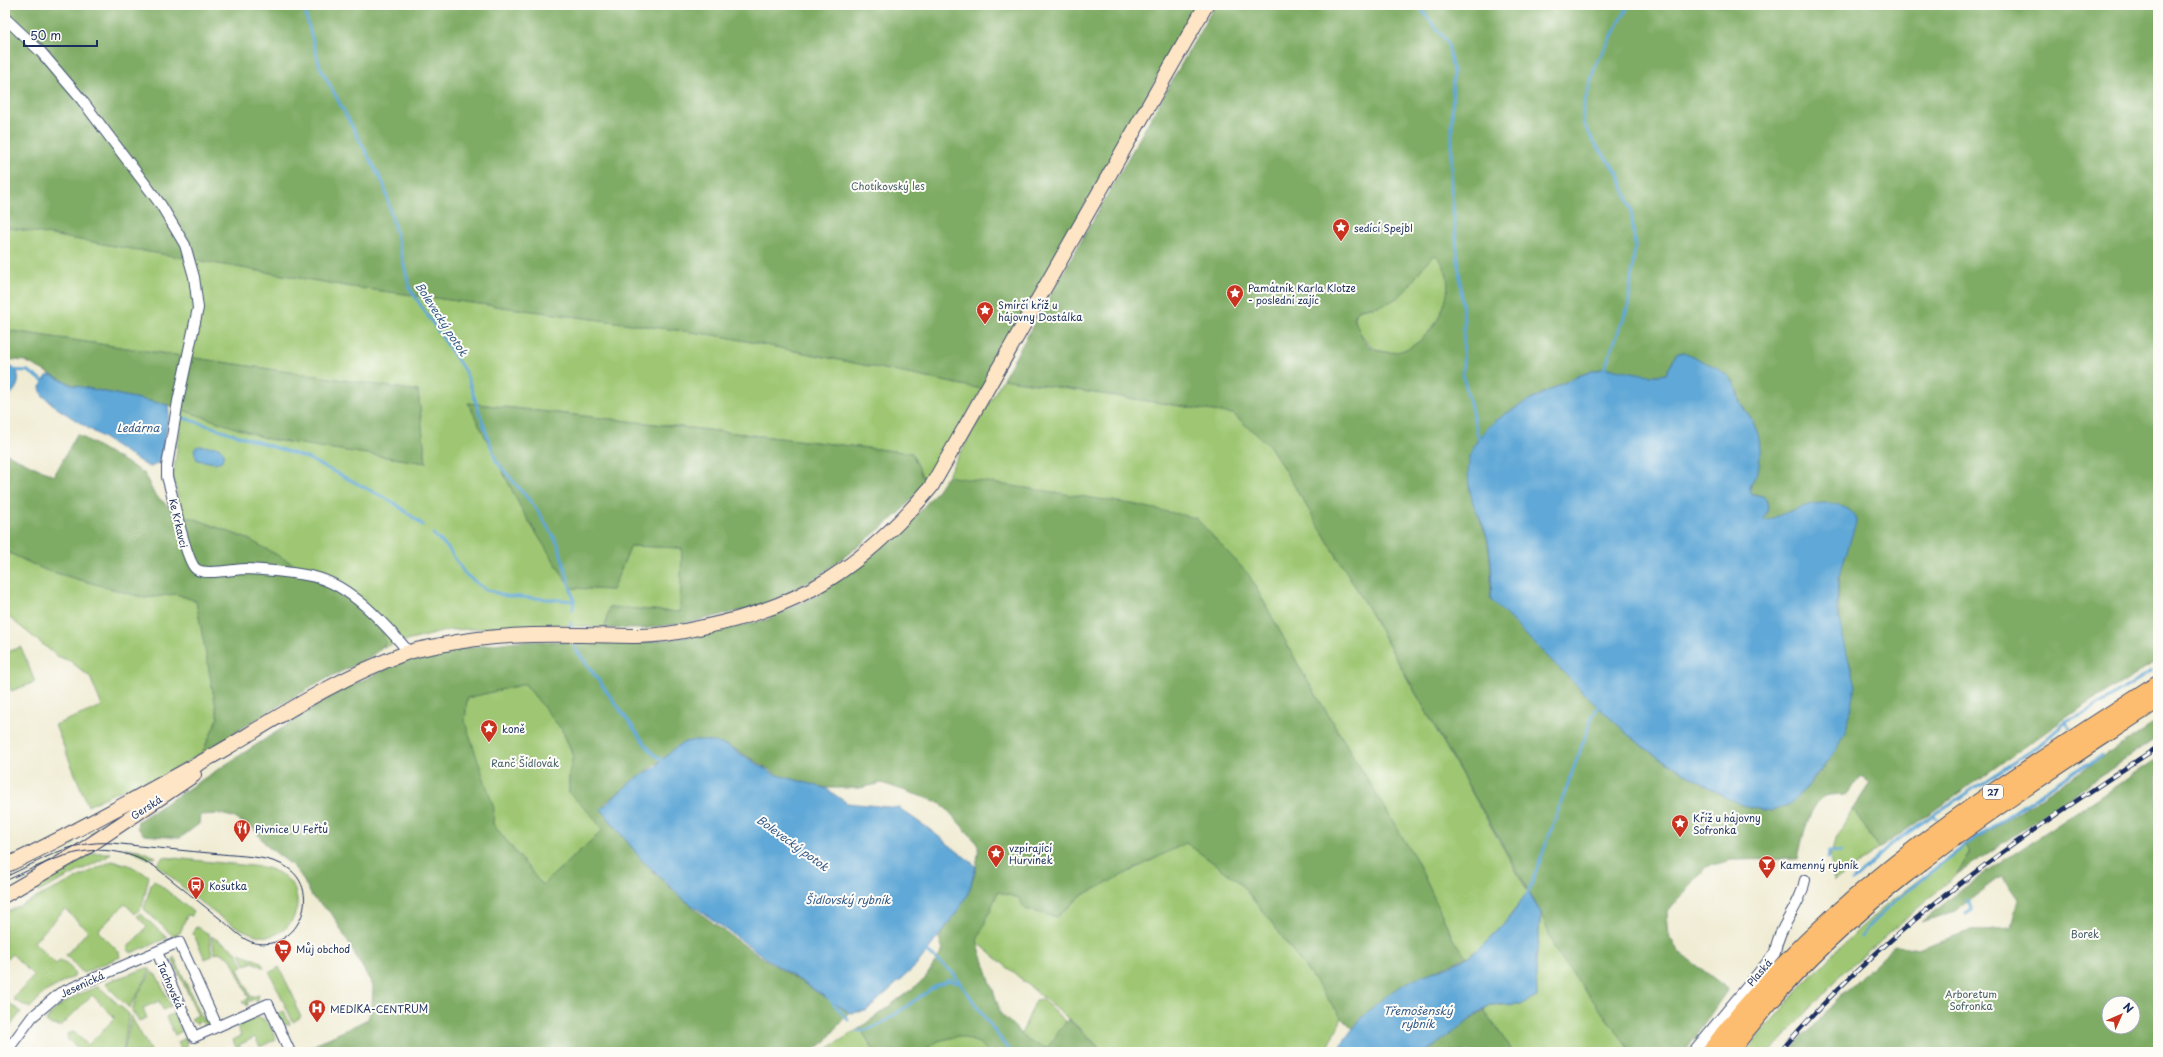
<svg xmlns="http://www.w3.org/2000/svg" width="2163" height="1057" font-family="'Playpen Sans',sans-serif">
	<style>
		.green { fill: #9fc773; stroke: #5d7b68 }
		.forest { fill: #7fac65; stroke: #4d6e62; fill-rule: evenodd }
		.water { fill: #60a8d7; stroke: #3e6c9a }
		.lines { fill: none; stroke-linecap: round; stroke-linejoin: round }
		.stream { stroke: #60a8d7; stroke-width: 3 }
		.street-casing { stroke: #3b4b70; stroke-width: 12 }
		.secondary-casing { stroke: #3b4b70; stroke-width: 16 }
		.highway-casing { stroke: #3b4b70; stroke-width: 20 }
		.street { stroke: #fff; stroke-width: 10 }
		.secondary { stroke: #fee5c5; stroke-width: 14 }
		.highway { stroke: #fcbd6f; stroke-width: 18 }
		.tram { stroke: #1b2f5e; stroke-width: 1 }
		.rail-casing { stroke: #1b2f5e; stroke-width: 4.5 }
		.rail { stroke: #fdfcf7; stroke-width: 3; stroke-dasharray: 9; stroke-linecap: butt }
		.labels { text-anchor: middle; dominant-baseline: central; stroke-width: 4; stroke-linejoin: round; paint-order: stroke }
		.shield { fill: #fdfcf7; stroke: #5f6c8c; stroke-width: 1 }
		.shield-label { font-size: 9px; font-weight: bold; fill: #1b2f5e }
		.park-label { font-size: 10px; fill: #435d64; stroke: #fdfcf7 }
		.poi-label { font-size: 10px; fill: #1b2f5e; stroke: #fdfcf7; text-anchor: start }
		.street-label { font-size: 10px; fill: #1b2f5e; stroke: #fdfcf7 }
		.water-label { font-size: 11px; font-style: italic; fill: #335988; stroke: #fdfcf7 }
	</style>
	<rect width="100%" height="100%" fill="#fdfcf7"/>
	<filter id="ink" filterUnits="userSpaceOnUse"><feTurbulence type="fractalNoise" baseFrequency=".025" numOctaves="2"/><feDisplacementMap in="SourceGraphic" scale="8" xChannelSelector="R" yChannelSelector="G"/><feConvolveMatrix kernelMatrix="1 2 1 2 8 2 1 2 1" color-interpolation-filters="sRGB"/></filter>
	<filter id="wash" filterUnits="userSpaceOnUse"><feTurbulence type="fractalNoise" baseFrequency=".012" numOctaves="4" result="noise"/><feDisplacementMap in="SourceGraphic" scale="16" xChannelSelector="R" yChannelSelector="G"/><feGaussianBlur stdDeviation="0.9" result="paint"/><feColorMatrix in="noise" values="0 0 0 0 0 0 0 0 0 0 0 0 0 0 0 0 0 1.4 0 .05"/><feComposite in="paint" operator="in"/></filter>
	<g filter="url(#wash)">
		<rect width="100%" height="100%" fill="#f0ecd4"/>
		<path class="green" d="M 5,227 L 352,287 L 721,336 L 982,389 L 925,483 L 912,453 L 469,403 L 523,512 L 571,588 L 612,590 L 631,546 L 682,548 L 680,612 L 609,607 L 605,628 L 558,625 L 449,630 L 383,647 L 386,642 L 250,540 L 193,518 L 182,517 L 173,476 L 183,410 L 268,439 L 426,463 L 418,391 L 5,330 Z
			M 1435,255 C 1478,293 1403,389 1364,338 C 1357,329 1353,320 1357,310 L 1382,305 L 1408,287 L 1428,260 Z
			M 1003,379 L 1233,414 L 1270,446 L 1355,586 L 1528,892 L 1502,926 L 1481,947 L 1467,957 L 1454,941 L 1417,861 L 1304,675 L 1249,575 L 947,476 Z
			M 5,551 L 45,570 L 145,598 L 176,594 L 196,601 L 218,718 L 202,753 L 150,783 L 116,792 L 88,806 L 55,725 L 102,706 L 90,677 L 70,661 L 57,656 L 5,614 Z
			M 21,647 L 35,682 L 11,691 L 5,673 L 5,653 Z
			M 525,684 L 562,730 L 573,756 L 569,775 L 569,793 L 593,817 L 603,830 L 542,885 L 493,824 L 465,722 L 467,698 Z
			M 1853,809 L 1879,849 L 1834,881 L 1830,857 L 1835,840 Z
			M 110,815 L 114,823 L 94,835 L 90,834 L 106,823 Z
			M 73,841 L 75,843 L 5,874 L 5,872 Z
			M 1186,842 L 1238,881 L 1269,919 L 1342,1018 L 1326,1052 L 1104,1052 L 1077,1026 L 976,941 L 998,892 L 1019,898 L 1025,909 L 1057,917 L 1081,896 Z
			M 1966,846 L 1970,852 L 1956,875 L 1845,971 L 1770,1052 L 1746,1052 C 1793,994 1845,937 1904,891 C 1924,875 1945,861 1966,846 Z
			M 125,848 L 138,850 L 156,857 L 149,859 Z
			M 93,853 L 111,853 L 107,857 L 38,892 L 35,887 L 44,880 Z
			M 163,857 L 262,867 C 322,879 295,947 256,935 C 218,923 187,889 157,865 Z
			M 112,861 L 129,865 L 149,876 L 142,907 L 135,914 L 125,904 L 98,931 L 119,952 L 120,957 L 83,973 L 66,955 L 88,931 L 65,909 L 34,942 L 56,964 L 60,960 C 66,962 74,970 75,976 L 45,992 L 30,1008 L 14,1000 L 13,999 L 34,976 L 12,954 L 5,961 L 5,913 Z
			M 154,880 L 193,912 L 192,916 L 187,915 L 180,933 L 173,936 L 144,909 L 151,885 Z
			M 140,913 L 167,938 L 131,953 L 127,948 L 147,927 L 137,916 Z
			M 1541,913 L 1555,950 L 1632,1052 L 1513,1052 L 1484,1010 L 1489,1005 L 1508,1005 L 1537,997 L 1536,960 Z
			M 197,927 L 209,934 L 212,956 L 205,959 L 193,933 L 195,928 Z
			M 211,936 L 236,951 L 243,966 L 238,969 L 251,997 L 259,995 L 257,1003 L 255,999 L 247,1002 L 248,1006 L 242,1002 L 249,998 L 231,959 L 219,952 L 215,954 Z
			M 240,953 L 261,962 L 264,968 L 253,962 L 245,965 Z
			M 174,957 L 203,1020 L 209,1017 L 210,1022 L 207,1026 L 203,1027 L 204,1023 L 198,1021 L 197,1025 L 191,1019 L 198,1015 L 172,959 Z
			M 279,967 L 297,1004 L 295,1005 L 301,1017 L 293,1022 L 270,973 Z
			M 147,968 L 151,970 L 129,1008 L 106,985 L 107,982 Z
			M 152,972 L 157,976 L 171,1006 L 163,1010 L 159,1001 L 143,1008 L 147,1018 L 139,1021 L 132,1011 C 135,996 144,984 152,972 Z
			M 98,986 L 129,1014 L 123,1052 L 82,1051 L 68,1040 L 67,1034 L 74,1032 L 88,1045 L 115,1018 L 92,995 L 61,1026 L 52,1025 L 46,1021 C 56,1003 81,994 98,986 Z
			M 1042,999 L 1097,1052 L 1024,1052 L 1020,1037 L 1036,1000 Z
			M 9,1003 L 21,1012 L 5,1033 L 5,1006 Z
			M 284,1011 L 290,1024 L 285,1025 L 282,1024 L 277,1014 Z
			M 174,1013 L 182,1031 L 175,1035 L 166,1017 Z
			M 131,1016 L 151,1052 L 124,1052 Z
			M 256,1017 C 268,1017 271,1029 276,1039 L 260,1047 L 255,1037 L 239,1045 L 243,1052 L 238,1052 L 233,1040 L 241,1036 L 237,1026 Z
			M 860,1028 L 875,1052 L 822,1052 Z
			M 959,1036 L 979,1043 L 988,1052 L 922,1052 L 938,1041 Z
			M 186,1038 L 187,1052 L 182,1052 L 178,1042 Z"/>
		<path class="forest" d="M 5,5 L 1198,5 L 982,389 L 721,336 L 352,287 L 5,227 Z
			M 1215,5 L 2158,5 L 2158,660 L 2073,713 L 1879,849 L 1853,809 L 1870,783 L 1861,776 L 1847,794 C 1841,795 1831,794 1826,796 C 1809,802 1801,844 1798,859 L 1731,860 L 1706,867 L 1667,913 L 1669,936 L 1679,952 L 1728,989 L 1685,1052 L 1632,1052 L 1555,950 L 1541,913 L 1355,586 L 1270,446 L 1233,414 L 1003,379 ZM 1435,255 C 1473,288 1418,375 1371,347 C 1362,342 1358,327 1354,318 L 1357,310 C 1368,306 1380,307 1390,302 C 1410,294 1418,267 1435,255 ZM 1684,352 L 1727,375 L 1735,383 L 1741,404 L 1752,420 L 1754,478 L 1749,491 L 1752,495 L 1764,496 C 1769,504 1769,510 1763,519 L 1766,521 L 1781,515 L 1843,557 C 1835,588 1837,616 1844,647 C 1846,654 1850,661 1851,668 C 1853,673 1852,680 1852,686 C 1853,735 1824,774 1788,805 L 1729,799 L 1653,754 L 1630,736 L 1595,704 L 1491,600 L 1491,565 L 1487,537 L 1473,502 L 1505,414 C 1526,403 1581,370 1603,369 C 1624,368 1645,379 1666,374 L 1676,354 Z
			M 5,330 L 418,391 L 426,463 L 268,439 L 168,405 L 72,385 L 25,361 L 5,359 Z
			M 468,403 L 912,453 L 925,483 L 900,513 L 852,551 L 813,580 L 761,606 L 691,622 L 641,629 L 605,628 L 609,607 L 680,612 L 682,548 L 631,546 L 612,590 L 571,588 L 523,512 Z
			M 77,434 L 144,473 L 154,494 L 181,517 L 193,518 L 250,540 L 290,562 L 375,616 L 386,642 C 375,659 344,669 326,679 C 284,702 243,728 202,753 L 218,718 L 196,601 L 176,594 L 145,598 L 45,570 L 5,551 L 5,453 L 54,476 Z
			M 947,476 L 1132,504 L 1196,518 L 1249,575 L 1304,675 L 1417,861 L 1454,941 L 1467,957 C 1419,978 1388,987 1353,1029 L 1342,1018 L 1269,919 L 1238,881 L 1186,843 L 1081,896 L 1057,917 L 1025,909 L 1019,898 L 998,892 L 977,941 L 1001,1014 L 1029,1041 L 1047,1048 L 1068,1019 L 1104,1052 L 988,1052 L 979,1043 L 959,1036 L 938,1041 L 922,1052 L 875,1052 L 860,1028 L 924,980 L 943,950 L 939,938 L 969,891 L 976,869 L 979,845 L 941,803 L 882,783 L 860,788 L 825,788 L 780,776 L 735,749 L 707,741 L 685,742 L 604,804 L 605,814 C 623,837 641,860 663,881 C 715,931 787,973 849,1012 L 825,1042 L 811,1052 L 310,1052 L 308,1048 L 368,1019 L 372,1006 L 373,986 L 332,914 L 313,898 L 301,876 L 293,866 L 267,846 L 253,828 L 233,817 L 220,814 L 200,815 L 199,824 L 180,838 L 144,835 L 137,828 L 138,821 L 343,689 L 407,660 L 450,650 L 517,641 L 642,643 L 694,636 L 766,620 L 821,593 L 861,563 L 910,523 L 937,491 ZM 525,684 L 562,730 L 573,755 L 569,775 L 569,793 L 593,817 L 603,830 L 542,885 L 493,824 L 494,808 L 465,722 L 467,698 Z
			M 2158,721 L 2158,737 L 1956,875 L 1970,853 L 1966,846 Z
			M 2158,758 L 2158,1052 L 1979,1052 L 1976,1049 L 1965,1048 L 1965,1052 L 1789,1052 L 1835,1002 L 1895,945 L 1918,949 L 1969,931 L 2011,928 L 2018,899 L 2002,876 L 1955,911 L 1921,923 L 1964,887 ZM 2109,1003 L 2133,1003 L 2133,1027 L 2109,1027 Z
			M 1484,1010 L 1513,1052 L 1425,1052 Z"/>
		<path class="water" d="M 1684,352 C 1696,358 1717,367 1727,375 C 1736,381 1736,393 1740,402 C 1743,409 1749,414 1752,420 C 1761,434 1762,455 1758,470 C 1756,480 1746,484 1752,495 L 1764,496 C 1769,506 1769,509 1764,519 L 1766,521 C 1793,510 1833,489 1856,517 L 1856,523 L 1838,579 L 1837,612 L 1855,686 L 1846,730 L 1835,752 L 1803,792 L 1788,805 L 1772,811 L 1750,808 L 1729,799 L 1653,754 L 1630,736 L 1595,704 L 1491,600 C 1492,579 1492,557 1487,537 C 1484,525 1477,514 1473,503 C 1457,447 1483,424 1529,401 C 1551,390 1576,374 1601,369 C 1622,366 1644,379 1666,374 L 1676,354 Z
			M 5,362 L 17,371 C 21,383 16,390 7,398 L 5,398 Z
			M 51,375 L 72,385 L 168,405 L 169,414 L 160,462 L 151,467 L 147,466 L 57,408 L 42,395 L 40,387 L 47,376 Z
			M 200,446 L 219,447 L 224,453 L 222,461 L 215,463 L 197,460 L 194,451 L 196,447 Z
			M 697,740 L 714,742 L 728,746 L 774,774 L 825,788 L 847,803 L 899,808 L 929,829 L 976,866 L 969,891 L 960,908 L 916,966 L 866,1011 L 850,1013 L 770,961 L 685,900 L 642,860 L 601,809 L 632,781 L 654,768 L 675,748 L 685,742 Z
			M 1528,892 L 1541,913 L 1536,960 L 1537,997 L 1522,1004 L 1489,1005 L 1446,1038 L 1425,1052 L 1336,1052 C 1355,1023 1378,997 1410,981 C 1428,972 1451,968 1469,956 C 1487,944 1503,926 1516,909 C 1520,903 1523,896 1528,892 Z"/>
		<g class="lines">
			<path class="stream" d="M 303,5 L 320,67 L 384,185 L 410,289 L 466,373 L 496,461 L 536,508 L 558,544 L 574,601 L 573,610
				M 1418,5 L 1448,43 L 1453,72 L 1451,186 L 1464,321 L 1463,375 L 1479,440
				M 5,370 L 28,371 L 46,383
				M 1603,372 L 1628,307 L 1635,247 L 1631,208 L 1619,175 L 1594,142 L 1583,123 L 1583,109 L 1595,66 L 1629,5
				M 181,417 L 307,458 L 393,502 L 423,525
				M 433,534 L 448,548 L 465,574 L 485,589 L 506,596 L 574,601
				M 571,623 L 571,626
				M 574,643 L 575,648 L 651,752 L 666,763
				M 2066,722 L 2086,713 L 2151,671
				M 1937,819 L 1933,815 L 2037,747 L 2066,722 L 2070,728
				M 1828,858 L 1829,851 L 1841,852
				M 1852,881 L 1892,844 L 1933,815
				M 1527,896 L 1592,718 L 1599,704
				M 1966,914 L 1972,910 L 1967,900
				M 1862,937 C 1866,925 1879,917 1888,908 C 1946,855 2014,812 2079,768 L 2093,762 L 2101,756
				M 925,950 L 953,973 L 1010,1052
				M 827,996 L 848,1020
				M 858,1031 L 867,1030 L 884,1022 L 937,985 L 949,980 L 959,983"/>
		</g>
	</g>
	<g filter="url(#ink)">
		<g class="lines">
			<g class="street-casing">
				<path id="street" d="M 5,18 L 41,52 L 81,99 L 161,205 L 185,245 L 194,277 L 198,308 L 178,401 L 167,466 L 167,477 C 173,495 185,560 196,569 C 205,576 234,569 246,569 C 269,570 294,572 315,577 C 352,586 385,625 409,652
					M 157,952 L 194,1037 L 268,1004 L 290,1052
					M 6,1052 L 32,1017 L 60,993 L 179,942 L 217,1026
					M 1693,1052 L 1775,953 C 1778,926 1800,908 1805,880"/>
			</g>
			<g class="secondary-casing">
				<path id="secondary" d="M 5,866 C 48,846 88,824 129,802 C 162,783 196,766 228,747 C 286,712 342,676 406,653 C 417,649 430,647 441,645 C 506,631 571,635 637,636 C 659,636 682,632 703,627 C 803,607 866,564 931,487 L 1206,5
					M 5,895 L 81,851 L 194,775"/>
			</g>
			<g class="highway-casing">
				<path id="highway" d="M 1711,1052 C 1828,891 1995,791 2158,684
					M 1729,1052 C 1839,900 2005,801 2158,699"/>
			</g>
			<use href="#street" class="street"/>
			<use href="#secondary" class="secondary"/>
			<use href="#highway" class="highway"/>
			<path class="tram" d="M 5,877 C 43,860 69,840 112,843 C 148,847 185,851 221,854 C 241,856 265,856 283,865 C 325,887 300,952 255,943 C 242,940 233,929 223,921 C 200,903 177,884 154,866 C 97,834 58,857 5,881"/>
			<g class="rail-casing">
				<path id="rail" d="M 1780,1052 C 1885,927 2022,835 2158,747"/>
			</g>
			<use href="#rail" class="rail"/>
		</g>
	</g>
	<defs>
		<g id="sight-pin" transform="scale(0.9)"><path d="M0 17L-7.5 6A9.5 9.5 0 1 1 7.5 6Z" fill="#c8321e" stroke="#fdfcf7"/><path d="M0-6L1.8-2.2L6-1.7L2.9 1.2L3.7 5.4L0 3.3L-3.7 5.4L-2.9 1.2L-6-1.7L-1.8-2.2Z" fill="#fff"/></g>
		<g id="restaurant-pin" transform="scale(0.9)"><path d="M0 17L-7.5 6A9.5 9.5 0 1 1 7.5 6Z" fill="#c8321e" stroke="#fdfcf7"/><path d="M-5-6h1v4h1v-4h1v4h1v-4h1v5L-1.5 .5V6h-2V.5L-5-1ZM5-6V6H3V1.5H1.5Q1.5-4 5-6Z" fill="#fff"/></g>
		<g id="bar-pin" transform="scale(0.9)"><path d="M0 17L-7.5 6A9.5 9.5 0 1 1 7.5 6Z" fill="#c8321e" stroke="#fdfcf7"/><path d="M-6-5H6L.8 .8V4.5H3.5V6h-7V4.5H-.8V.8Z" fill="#fff"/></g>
		<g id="bus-pin" transform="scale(0.9)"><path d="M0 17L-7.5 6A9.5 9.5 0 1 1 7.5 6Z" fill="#c8321e" stroke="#fdfcf7"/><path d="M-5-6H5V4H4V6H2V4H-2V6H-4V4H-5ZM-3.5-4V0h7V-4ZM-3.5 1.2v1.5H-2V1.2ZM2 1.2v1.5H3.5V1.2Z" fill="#fff"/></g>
		<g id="supermarket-pin" transform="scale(0.9)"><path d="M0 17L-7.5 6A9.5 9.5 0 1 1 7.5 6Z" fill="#c8321e" stroke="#fdfcf7"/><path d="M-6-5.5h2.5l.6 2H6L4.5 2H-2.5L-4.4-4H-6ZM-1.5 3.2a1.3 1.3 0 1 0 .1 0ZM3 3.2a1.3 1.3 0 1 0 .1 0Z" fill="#fff"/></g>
		<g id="hospital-pin" transform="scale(0.9)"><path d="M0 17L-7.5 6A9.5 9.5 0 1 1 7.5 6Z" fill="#c8321e" stroke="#fdfcf7"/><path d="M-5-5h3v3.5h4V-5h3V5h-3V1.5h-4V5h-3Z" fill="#fff"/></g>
	</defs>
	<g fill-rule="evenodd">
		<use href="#sight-pin" x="1341" y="227"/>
		<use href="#sight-pin" x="1235" y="293"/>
		<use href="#sight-pin" x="985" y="310"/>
		<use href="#sight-pin" x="489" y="728"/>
		<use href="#sight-pin" x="1680" y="823"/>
		<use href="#restaurant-pin" x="242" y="828"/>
		<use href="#sight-pin" x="996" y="853"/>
		<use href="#bar-pin" x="1767" y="864"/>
		<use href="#bus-pin" x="196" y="885"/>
		<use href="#supermarket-pin" x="283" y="948"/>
		<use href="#hospital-pin" x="317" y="1008"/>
	</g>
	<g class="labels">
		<rect class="shield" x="1983" y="785" width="20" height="14" rx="3"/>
		<g class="shield-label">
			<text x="1993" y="792">27</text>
		</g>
		<g class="park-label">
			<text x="888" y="185">Chotíkovský les</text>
			<text x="525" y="762">Ranč Šídlovák</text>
			<text x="2085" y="933">Borek</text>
			<text x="1971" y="993">Arboretum<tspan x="1971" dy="12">Sofronka</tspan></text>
		</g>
		<g class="poi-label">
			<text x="1354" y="227">sedící Spejbl</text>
			<text x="1248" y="287">Památník Karla Klotze<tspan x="1248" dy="12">- poslední zajíc</tspan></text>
			<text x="998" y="304">Smírčí kříž u<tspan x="998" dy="12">hájovny Dostálka</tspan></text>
			<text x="502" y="728">koně</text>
			<text x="1693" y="817">Kříž u hájovny<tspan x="1693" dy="12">Sofronka</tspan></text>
			<text x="255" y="828">Pivnice U Feřtů</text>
			<text x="1009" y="847">vzpírající<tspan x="1009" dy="12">Hurvínek</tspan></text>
			<text x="1780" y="864">Kamenný rybník</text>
			<text x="209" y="885">Košutka</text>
			<text x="296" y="948">Můj obchod</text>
			<text x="330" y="1008">MEDIKA-CENTRUM</text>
		</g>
		<g class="street-label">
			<text transform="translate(179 523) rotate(77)">Ke Krkavci</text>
			<text transform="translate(146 807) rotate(-33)">Gerská</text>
			<text transform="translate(1759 972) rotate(-49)">Plaská</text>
			<text transform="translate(82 984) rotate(-25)">Jesenická</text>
			<text transform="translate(171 985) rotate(66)">Tachovská</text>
		</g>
		<g class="water-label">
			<text transform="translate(442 319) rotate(57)">Bolevecký potok</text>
			<text x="138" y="427">Ledárna</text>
			<text transform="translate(793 843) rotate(36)">Bolevecký potok</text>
			<text x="848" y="899">Šidlovský rybník</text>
			<text x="1418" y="1010">Třemošenský<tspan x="1418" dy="13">rybník</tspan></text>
		</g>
	</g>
	<rect width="2163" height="1057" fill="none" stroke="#fdfcf7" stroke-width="20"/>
	<g transform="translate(2121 1015) rotate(45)"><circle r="19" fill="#fdfcf7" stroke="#a3aaba"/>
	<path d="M0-3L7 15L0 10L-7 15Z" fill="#c8321e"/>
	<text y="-6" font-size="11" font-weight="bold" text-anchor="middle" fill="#1b2f5e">N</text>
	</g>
	<path d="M24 40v6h73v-6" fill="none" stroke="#1b2f5e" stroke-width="2"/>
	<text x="30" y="40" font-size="12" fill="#1b2f5e" stroke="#fdfcf7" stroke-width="3" paint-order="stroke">50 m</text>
</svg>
